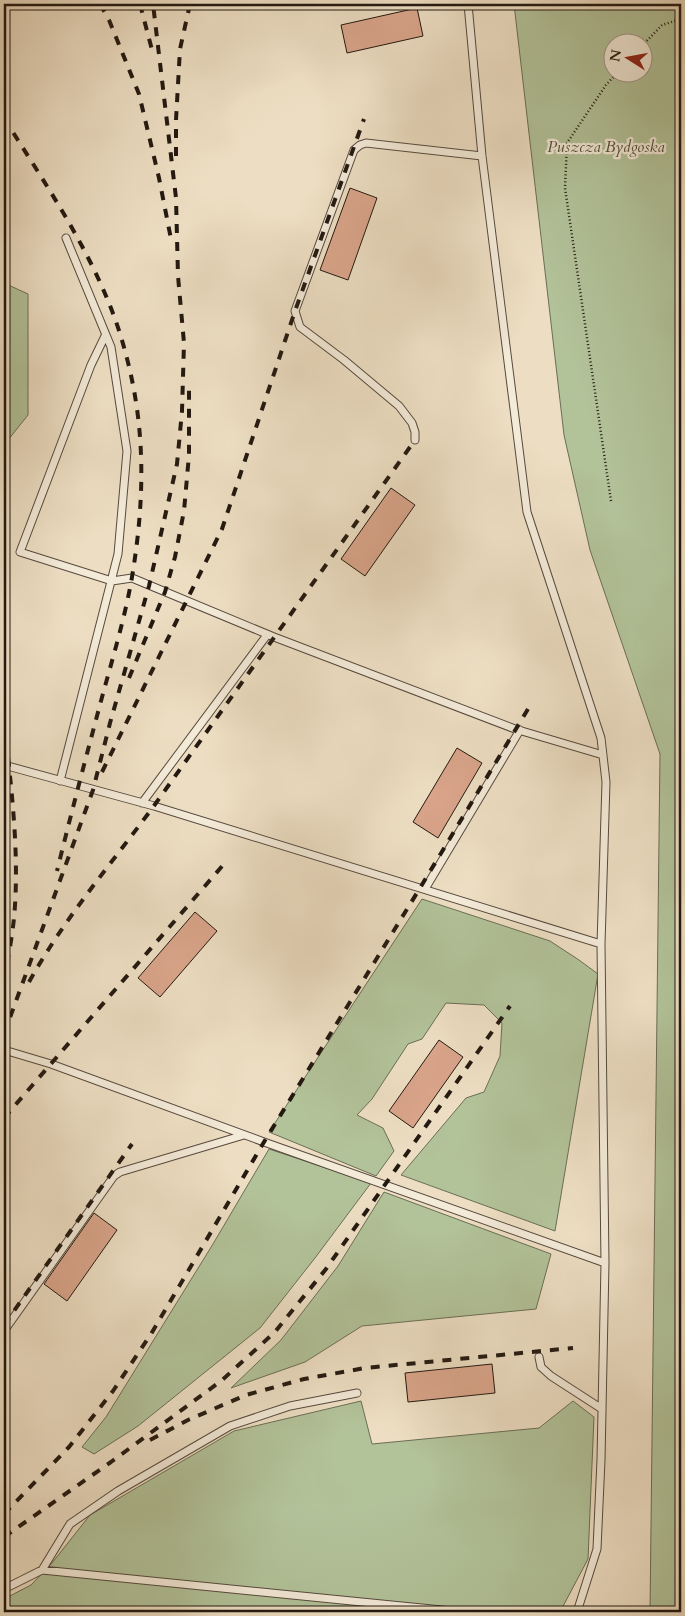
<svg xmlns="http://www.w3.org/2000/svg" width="685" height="1616" font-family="Cardo,serif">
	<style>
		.green { fill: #b2c299; stroke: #6a6e55; fill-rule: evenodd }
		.building { fill: #daa58b; stroke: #231911 }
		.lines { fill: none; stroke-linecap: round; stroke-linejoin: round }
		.lane-casing { stroke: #564a3e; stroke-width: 9 }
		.path { stroke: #231911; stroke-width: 2.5; stroke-dasharray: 1 2.5; stroke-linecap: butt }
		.lane { stroke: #f3ead8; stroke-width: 7 }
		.rail { stroke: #231911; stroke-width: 4; stroke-dasharray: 9 9; stroke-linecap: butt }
		.labels { text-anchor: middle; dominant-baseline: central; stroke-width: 4.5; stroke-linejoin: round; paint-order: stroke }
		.park-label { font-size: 16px; font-style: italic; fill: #4e4c3a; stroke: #f3ead8 }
	</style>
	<rect width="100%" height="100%" fill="#eddec3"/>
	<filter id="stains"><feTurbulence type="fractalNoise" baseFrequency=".004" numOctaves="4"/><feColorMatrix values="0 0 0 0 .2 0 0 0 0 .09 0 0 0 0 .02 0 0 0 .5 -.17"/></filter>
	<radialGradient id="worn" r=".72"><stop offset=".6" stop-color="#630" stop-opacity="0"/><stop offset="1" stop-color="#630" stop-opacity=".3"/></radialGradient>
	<path class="green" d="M 514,4 L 681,4 L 681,1612 L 650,1612 L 660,754 L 590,550 L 564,435 ZM 642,42 L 642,72 L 612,72 L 612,42 Z
		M 4,283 L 28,294 L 28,415 L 4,445 Z
		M 422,899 L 550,941 L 579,960 L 598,974 L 555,1231 L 401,1175 L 466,1098 L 484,1092 L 500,1056 L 502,1023 L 484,1005 L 446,1003 L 422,1039 L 408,1044 L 372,1099 L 357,1115 L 383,1128 L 394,1151 L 376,1176 L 269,1132 Z
		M 269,1149 L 371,1183 L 315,1258 L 260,1328 L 138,1426 L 94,1454 L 82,1447 L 106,1417 L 213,1244 Z
		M 384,1192 L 551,1254 L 536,1309 L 362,1326 L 305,1362 L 231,1388 L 281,1340 L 338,1266 Z
		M 361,1401 L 372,1444 L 539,1428 L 573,1401 L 594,1417 L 588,1559 L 560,1612 L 4,1612 L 4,1599 L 31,1585 L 52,1563 L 90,1515 L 234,1431 Z"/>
	<path class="building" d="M 417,8 L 423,36 L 347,53 L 341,25 Z
		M 350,188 L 377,198 L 348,280 L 320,270 Z
		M 391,488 L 415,505 L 365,576 L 341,559 Z
		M 457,748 L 482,763 L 438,838 L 413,822 Z
		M 195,912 L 217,931 L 160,997 L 138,978 Z
		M 439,1040 L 463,1057 L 413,1128 L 389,1111 Z
		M 94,1213 L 117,1230 L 67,1301 L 44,1284 Z
		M 492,1364 L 495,1393 L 408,1402 L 405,1373 Z"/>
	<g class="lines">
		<g class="lane-casing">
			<path id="lane" d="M 468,4 L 482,156 L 527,512 L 601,738 L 606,782 L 601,944 L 605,1263 L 601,1460 L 597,1549 L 577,1612
				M 105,336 L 91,365 L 20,552 L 112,581 L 132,578 L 274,637 L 515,729 L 603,755
				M 415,440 L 415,432 L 412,423 L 399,406 L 344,360 L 300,327 L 295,311 L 354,150 L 360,145 L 366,143 L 482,156
				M 4,765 L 154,806 L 601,944
				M 60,781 L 118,554 L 127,451 L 111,347 L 66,238
				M 142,803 L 267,635
				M 425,889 L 520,730
				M 4,1050 L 51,1064 L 264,1142 L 605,1263
				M 4,1331 L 114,1176 L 120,1172 L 244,1135
				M 539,1357 L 541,1367 L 551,1376 L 602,1409
				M 42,1570 L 70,1524 L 118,1491 L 230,1426 L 290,1406 L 357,1393
				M 4,1589 L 42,1570 L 462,1612"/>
		</g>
		<path class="path" d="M 642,46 L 662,25 L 681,19
			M 611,501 L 565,188 L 567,143 L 606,85 L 618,72
			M 676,975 L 681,978"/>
		<use href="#lane" class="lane"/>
		<path class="rail" d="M 100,4 L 109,20 L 139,94 L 159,178 L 172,244
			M 140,4 L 152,50
			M 4,118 C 49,190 103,267 125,351 C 146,427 145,499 132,577 C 125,618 112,660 101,701 C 86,757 71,814 57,871
			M 176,156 L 176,120 L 180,49 L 190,4
			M 129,678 L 165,592 L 175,557 L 184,511 L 189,455 L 189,385
			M 4,722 C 11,784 20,855 14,918 C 12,938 8,959 4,978
			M 102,772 L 222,529 L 295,311 L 364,119
			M 29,982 C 65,917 113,862 156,803 C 242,682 329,561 415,440
			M 4,1034 L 93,790 L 110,723 L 149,586 L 177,464 L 182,411 L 184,343 L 178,276 L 176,198 L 153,4
			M 4,1118 L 224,864
			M 4,1325 L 132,1144
			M 150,1440 L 188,1420 L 246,1395 L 304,1379 L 365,1368 L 573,1348
			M 4,1514 L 69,1447 L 113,1391 L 151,1334 L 264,1142 L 420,888 L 531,704
			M 4,1537 L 111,1462 L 221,1381 L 275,1332 L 326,1269 L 510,1006"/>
	</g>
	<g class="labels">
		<g class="park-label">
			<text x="606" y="147">Puszcza Bydgoska</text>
		</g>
	</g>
	<rect width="685" height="1616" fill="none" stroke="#eddec3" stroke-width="20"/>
	<rect x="5" y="5" width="675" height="1606" fill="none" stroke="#231911" stroke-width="2.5"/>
	<rect x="10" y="10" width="665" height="1596" fill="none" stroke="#231911"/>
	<g transform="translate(628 58) rotate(281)"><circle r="24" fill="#f3ead8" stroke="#a09688"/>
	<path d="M0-4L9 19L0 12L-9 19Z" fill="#8f2418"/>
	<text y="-8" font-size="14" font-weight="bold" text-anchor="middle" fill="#231911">N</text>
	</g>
	<rect width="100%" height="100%" filter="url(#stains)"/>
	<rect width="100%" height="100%" fill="url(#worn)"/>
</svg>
